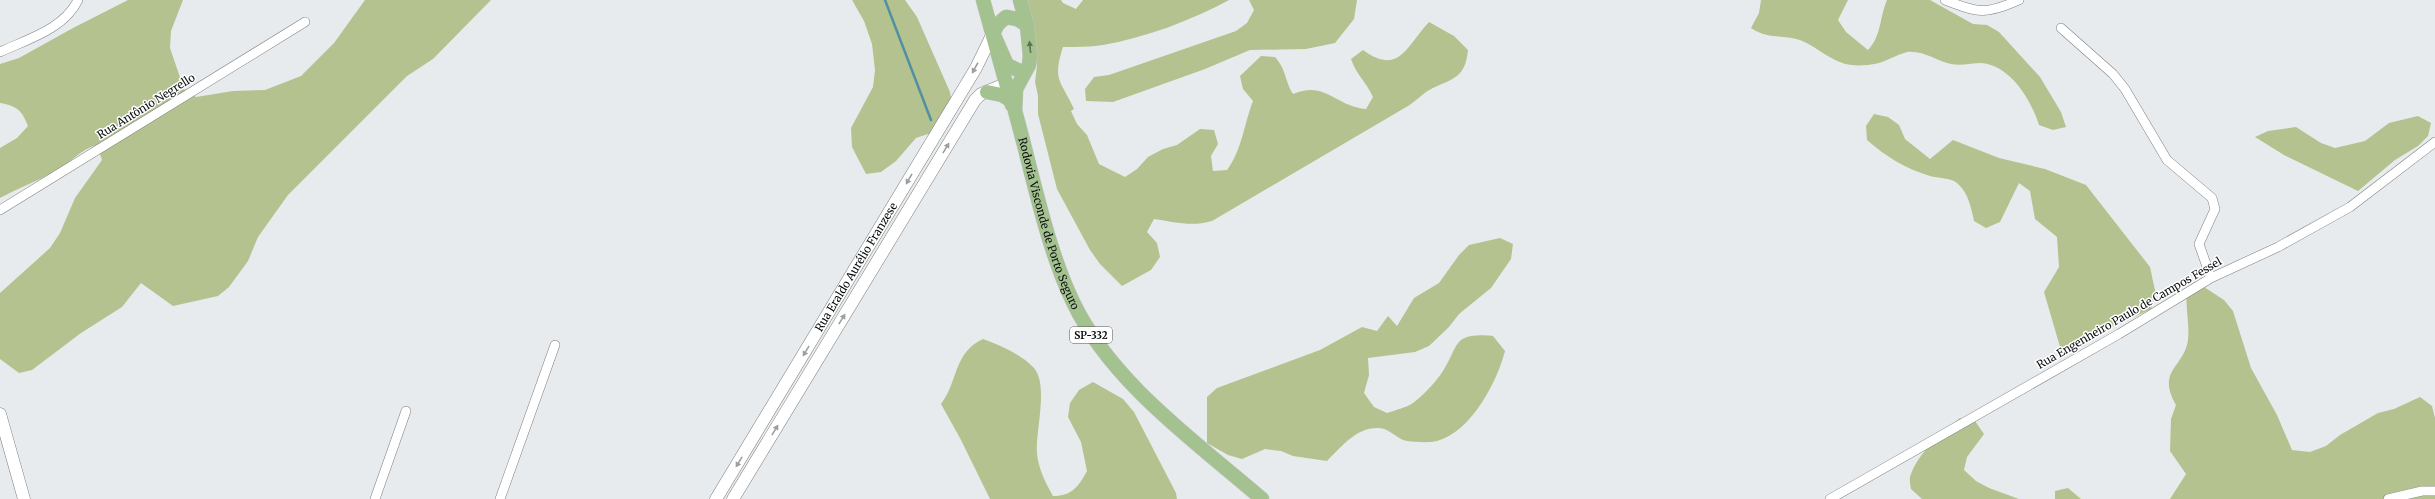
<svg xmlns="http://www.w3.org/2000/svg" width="2435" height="499" font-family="Merriweather,serif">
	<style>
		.green { fill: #b3c28e }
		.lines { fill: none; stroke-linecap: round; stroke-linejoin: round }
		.stream { stroke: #5290a0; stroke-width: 2.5 }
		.street-casing { stroke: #7c7f81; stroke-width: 10 }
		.secondary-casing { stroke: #7c7f81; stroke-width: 13 }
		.primary-casing { stroke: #c4c5c5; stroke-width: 15 }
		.street { stroke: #fff; stroke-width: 9 }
		.secondary { stroke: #fff; stroke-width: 12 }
		.primary { stroke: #a4c28f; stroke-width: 14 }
		.oneway { fill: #5f7054 }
		.oneway2 { fill: #9d9e9e }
		.labels { text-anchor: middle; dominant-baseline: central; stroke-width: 3; stroke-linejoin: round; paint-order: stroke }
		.shield { fill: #fff; stroke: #545556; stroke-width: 1 }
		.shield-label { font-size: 10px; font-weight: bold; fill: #0b0c0d }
		.street-label { font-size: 11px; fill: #0b0c0d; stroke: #fff }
	</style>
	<rect width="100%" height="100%" fill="#e8ebed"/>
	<path class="green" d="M 128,0 L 183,0 L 171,31 L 170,48 L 184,89 L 196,97 L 233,91 L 265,90 L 301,76 L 334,43 L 365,0 L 491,0 L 433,59 L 407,76 L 288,195 L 258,237 L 248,261 L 229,287 L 218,296 L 173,306 L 141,283 L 122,307 L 81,333 L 32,370 L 19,373 L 0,359 L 0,293 L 50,248 L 60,233 L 75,198 L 102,160 L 97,145 C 80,149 71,163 56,171 C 38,181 18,188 0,198 L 0,148 L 17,138 L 28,126 C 22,111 18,106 0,103 L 0,64 L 19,58 L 73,28 Z
		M 852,0 L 905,0 L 917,17 L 950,92 L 953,111 L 931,133 L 916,138 L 896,161 L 881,172 L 866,174 L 852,147 L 851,128 L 873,87 L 875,70 L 872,44 L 864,21 Z
		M 1019,0 L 1061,0 L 1063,3 L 1076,9 L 1083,0 L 1229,0 C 1190,21 1147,37 1103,45 C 1090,47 1076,47 1063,47 C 1052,81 1061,80 1074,109 L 1071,111 L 1077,124 L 1087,135 L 1099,164 L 1125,177 L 1137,169 L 1148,157 L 1163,149 L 1177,145 L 1200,129 L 1214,130 L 1218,144 L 1211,156 L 1213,171 L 1227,170 C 1242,150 1244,124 1253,101 L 1243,89 L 1240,76 L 1261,56 L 1275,57 C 1287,71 1284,79 1293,94 C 1325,80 1335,106 1366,109 L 1373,97 C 1366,82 1356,74 1351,59 L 1363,50 C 1399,76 1406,47 1429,22 L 1454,36 L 1468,50 C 1465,77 1455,78 1433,88 C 1424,92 1416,101 1408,106 L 1212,221 C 1191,227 1175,222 1154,219 L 1147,232 L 1157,243 L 1160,257 L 1151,270 L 1122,286 L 1100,264 L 1090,250 L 1057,189 L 1038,114 L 1038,96 L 1035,82 L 1037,66 L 1036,50 Z
		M 1249,0 L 1357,0 L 1354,19 L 1335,43 L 1306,49 L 1250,50 L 1205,69 L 1113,102 L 1086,101 L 1085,89 L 1094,77 L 1109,75 L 1236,31 L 1247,23 L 1254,10 Z
		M 1761,0 L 1848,0 L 1838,20 L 1846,32 L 1868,50 C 1882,35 1879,19 1887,0 L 1930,0 L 1973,24 L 1987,25 L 1999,32 L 2040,77 L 2061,112 L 2066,127 L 2053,130 L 2039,125 C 2031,100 2011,66 1982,63 C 1972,63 1961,66 1951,64 C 1937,61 1923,50 1907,52 C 1899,54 1890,59 1882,62 C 1874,65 1860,66 1852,65 C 1832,63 1818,47 1800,40 C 1782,34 1769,40 1751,28 L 1759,13 Z
		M 1874,114 L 1888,117 L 1899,125 L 1905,139 L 1930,159 L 1953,140 L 1999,158 L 2045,169 L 2086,185 L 2150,267 L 2156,295 L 2151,309 L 2097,334 L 2086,344 L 2063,357 L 2044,292 L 2059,267 L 2057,237 L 2035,219 L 2030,191 L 2019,183 L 2000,222 L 1986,228 L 1974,221 C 1971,207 1968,192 1957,183 C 1951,178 1938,178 1930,176 C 1906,169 1885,156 1867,140 L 1866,126 Z
		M 2418,116 L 2431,123 L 2428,136 L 2418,146 L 2395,160 L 2358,191 L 2284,155 L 2255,137 L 2268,131 L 2296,127 L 2321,143 L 2335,148 L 2365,141 L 2389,123 Z
		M 1500,238 L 1513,244 L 1511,259 L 1491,288 L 1459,314 L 1449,327 L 1429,346 L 1415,352 L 1368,358 L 1369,375 L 1364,393 L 1374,407 L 1387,413 C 1395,410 1406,408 1413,403 C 1422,396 1434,384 1441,374 C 1460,347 1450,332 1493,336 L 1505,351 C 1497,382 1471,432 1437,441 C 1428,443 1416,442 1407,441 C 1396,439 1389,427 1377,428 C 1356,428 1341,447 1327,461 L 1293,456 L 1281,451 L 1265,449 L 1242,459 L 1228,455 L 1207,443 L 1207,397 L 1217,388 L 1320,350 L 1362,327 L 1377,331 L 1388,316 L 1397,326 L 1414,298 L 1439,283 L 1459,255 L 1469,245 Z
		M 2198,283 L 2224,300 L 2233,311 L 2251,368 L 2277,415 L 2292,450 L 2310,452 L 2326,446 L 2340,435 L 2378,413 L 2394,409 L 2420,397 L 2432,406 L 2435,418 L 2435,499 L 2170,499 L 2186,474 L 2170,451 L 2171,419 L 2176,405 C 2156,370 2184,368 2188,340 C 2190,324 2185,309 2187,293 Z
		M 983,339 C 1000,345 1022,355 1034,368 C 1049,386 1035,432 1037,453 C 1038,468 1046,484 1053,496 C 1072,496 1078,487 1087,471 L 1081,442 L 1068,417 L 1070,403 L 1079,390 L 1093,382 L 1123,399 L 1134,412 L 1176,493 L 1177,499 L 990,499 L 961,440 L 941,404 C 959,380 953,353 983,339 Z
		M 1960,418 L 1975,421 L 1984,434 L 1967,457 L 1964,470 L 1976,481 L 1989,488 L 2019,499 L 1922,499 L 1911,489 C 1910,484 1909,478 1911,474 C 1919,452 1942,433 1960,418 Z
		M 2068,488 L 2081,499 L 2055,499 L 2055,491 Z"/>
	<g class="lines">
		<path class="stream" d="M 885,0 L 931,120"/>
		<g class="street-casing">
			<path id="street" d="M 1945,0 C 1979,13 1985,15 2019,0
				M 2061,28 L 2113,74 L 2125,89 L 2167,160 L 2212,198 L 2215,209 L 2199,244 L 2211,278
				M 0,52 C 28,39 64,29 78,0
				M 0,210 L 305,22
				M 375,499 L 406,411
				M 500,499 L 555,345
				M 1830,499 L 2119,334 L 2211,278 L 2278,247 L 2350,207 L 2435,142
				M 2388,499 L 2422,491 L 2435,491"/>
		</g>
		<g class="secondary-casing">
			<g id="secondary">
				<path d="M 0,414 L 24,499"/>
				<path id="s1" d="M 716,499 L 976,68 L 993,33"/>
				<path d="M 733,499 L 975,100 L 981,94 L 1005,84"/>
			</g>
		</g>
		<g class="primary-casing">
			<g id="primary">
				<path d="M 983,0 L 1012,105"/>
				<path id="s2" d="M 1020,0 L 1027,25 L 1030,56 L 1029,65 L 1016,89 L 1015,111 C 1032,171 1046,246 1073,302 C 1111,382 1196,442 1262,499"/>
				<path d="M 1022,72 L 1007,65 L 993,33 L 998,24 L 1006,17 L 1017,19 L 1027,25"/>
				<path d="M 987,92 L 1002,95 L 1010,100"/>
			</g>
		</g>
		<use href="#street" class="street"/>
		<use href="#secondary" class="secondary"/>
		<use href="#primary" class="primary"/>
	</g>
	<defs><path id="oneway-solid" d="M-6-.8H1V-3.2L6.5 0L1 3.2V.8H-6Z"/></defs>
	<use class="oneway" href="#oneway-solid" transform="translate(1030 47) rotate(-96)"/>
	<g class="oneway2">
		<use href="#oneway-solid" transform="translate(975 68) rotate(119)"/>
		<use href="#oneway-solid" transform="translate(946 148) rotate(-59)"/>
		<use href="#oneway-solid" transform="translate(909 179) rotate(120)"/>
		<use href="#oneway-solid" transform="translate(842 319) rotate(-58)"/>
		<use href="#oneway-solid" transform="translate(806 351) rotate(121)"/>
		<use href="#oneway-solid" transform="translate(775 430) rotate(-59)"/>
		<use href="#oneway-solid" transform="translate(739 462) rotate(121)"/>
	</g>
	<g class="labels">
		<rect class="shield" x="1070" y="327" width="42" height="16" rx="3"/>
		<g class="shield-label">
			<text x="1091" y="335">SP-332</text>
		</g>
		<g class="street-label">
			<text transform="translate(146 106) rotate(-32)">Rua Antônio Negrello</text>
			<text stroke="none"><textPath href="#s2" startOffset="233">Rodovia Visconde de Porto Seguro</textPath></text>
			<text stroke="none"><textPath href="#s1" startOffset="271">Rua Eraldo Aurélio Franzese</textPath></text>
			<text transform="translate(2129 313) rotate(-30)">Rua Engenheiro Paulo de Campos Fessel</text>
		</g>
	</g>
</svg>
